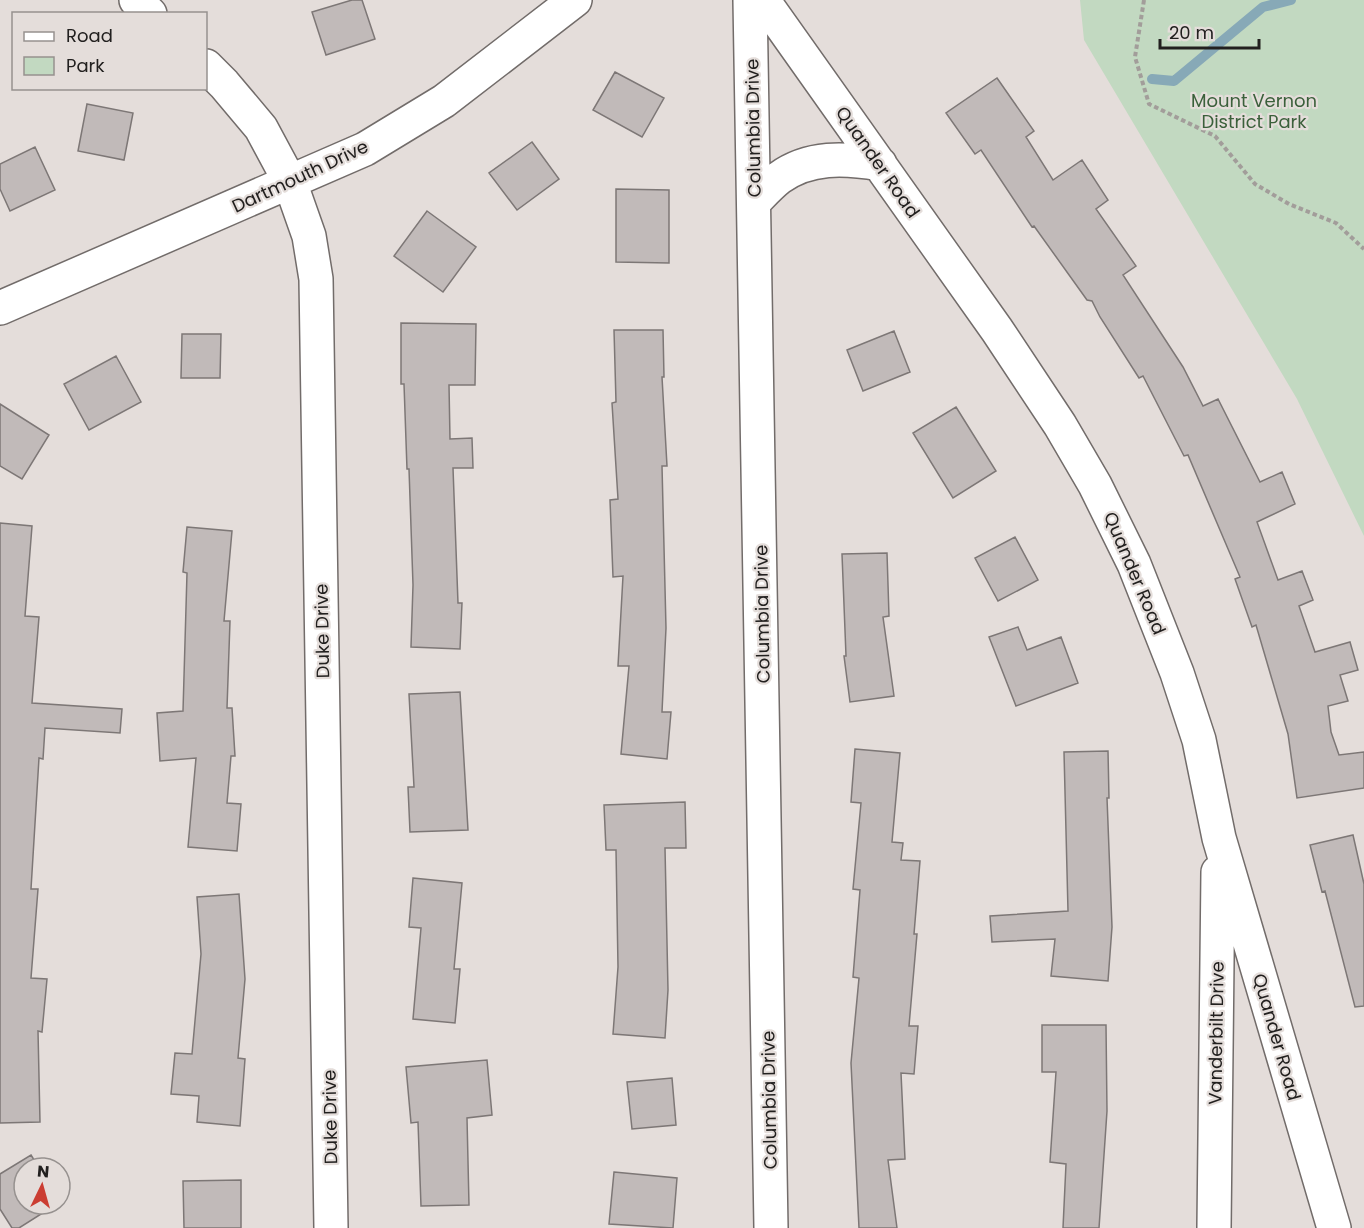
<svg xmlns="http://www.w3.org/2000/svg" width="1364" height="1228" font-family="Poppins,sans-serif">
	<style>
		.green { fill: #c2d9c1 }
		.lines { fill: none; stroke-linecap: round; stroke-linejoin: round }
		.stream { stroke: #87a9b7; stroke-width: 10 }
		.building { fill: #c1bab9; stroke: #7d7776; stroke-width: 1.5 }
		.minor-casing { stroke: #726c6a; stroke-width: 36 }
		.path { stroke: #a29d9a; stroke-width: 4; stroke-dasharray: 4.5 3; stroke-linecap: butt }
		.minor { stroke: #fff; stroke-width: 33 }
		.labels { text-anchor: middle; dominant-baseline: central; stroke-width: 4.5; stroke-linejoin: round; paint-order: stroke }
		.park-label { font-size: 18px; fill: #3b603b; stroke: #e4ddda }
		.street-label { font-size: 18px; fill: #22201f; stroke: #e4ddda }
	</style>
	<rect width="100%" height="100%" fill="#e4ddda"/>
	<path class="green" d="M 1080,0 L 1364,0 L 1364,536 L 1297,399 L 1084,40 Z"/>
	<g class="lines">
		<path class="stream" d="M 1152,79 L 1174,81 L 1263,7 L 1291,0"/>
	</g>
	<path class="building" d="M 352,0 L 362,0 L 375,39 L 326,55 L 312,12 Z
		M 615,72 L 664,98 L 642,137 L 593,110 Z
		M 997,78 L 1034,131 L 1026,137 L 1053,180 L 1082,160 L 1108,200 L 1096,209 L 1136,266 L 1123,275 L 1183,367 L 1203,406 L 1218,399 L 1260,482 L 1282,472 L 1295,504 L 1257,522 L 1278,580 L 1302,571 L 1313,600 L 1299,606 L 1315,652 L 1350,642 L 1358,670 L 1340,675 L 1348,701 L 1328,706 L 1331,732 L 1339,755 L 1364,752 L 1364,788 L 1297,798 L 1288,734 L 1256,625 L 1252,627 L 1235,579 L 1240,577 L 1188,455 L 1184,456 L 1143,376 L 1139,378 L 1100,317 L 1092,301 L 1087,300 L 1034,226 L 1032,227 L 981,150 L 975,154 L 946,113 Z
		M 87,104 L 133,113 L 124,160 L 78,151 Z
		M 532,142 L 559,179 L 517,210 L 489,173 Z
		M 35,147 L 55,190 L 10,211 L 0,189 L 0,164 Z
		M 616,189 L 669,190 L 669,263 L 616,262 Z
		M 427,211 L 476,247 L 443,292 L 394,256 Z
		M 401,323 L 476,324 L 475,385 L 449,385 L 450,439 L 472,438 L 473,468 L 453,468 L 458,603 L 462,603 L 460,649 L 411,647 L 413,585 L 409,469 L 407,469 L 404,384 L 401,384 Z
		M 614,330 L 663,330 L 664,377 L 662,377 L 667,466 L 662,466 L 666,628 L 662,712 L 671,712 L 667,759 L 621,754 L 629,666 L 618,666 L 623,576 L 613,577 L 610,500 L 618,499 L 612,403 L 616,402 Z
		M 894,331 L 910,372 L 863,391 L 847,350 Z
		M 182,334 L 221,334 L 220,378 L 181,378 Z
		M 116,356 L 141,402 L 89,430 L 64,384 Z
		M 0,404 L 49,435 L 22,479 L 0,466 Z
		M 956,407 L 996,471 L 953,498 L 913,433 Z
		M 0,523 L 32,526 L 25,616 L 39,617 L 32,703 L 122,709 L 120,733 L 45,728 L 43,759 L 39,758 L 31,889 L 38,889 L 31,978 L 47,979 L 42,1032 L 38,1031 L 40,1122 L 0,1123 Z
		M 187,527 L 232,531 L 224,621 L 230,621 L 227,708 L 232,708 L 235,756 L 231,756 L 227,803 L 241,804 L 237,851 L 188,847 L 196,758 L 160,761 L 157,713 L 183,711 L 187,573 L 183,572 Z
		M 1015,537 L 1038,580 L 998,601 L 975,558 Z
		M 887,553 L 889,616 L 883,617 L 894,696 L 850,702 L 844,656 L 846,656 L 842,554 Z
		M 1018,627 L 1027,650 L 1061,637 L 1078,683 L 1016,706 L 989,637 Z
		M 460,692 L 468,830 L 410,832 L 408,787 L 414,787 L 409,694 Z
		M 855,749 L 900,753 L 892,842 L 903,843 L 901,860 L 920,861 L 914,934 L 917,934 L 909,1026 L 918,1026 L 914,1074 L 901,1073 L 905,1159 L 888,1160 L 897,1228 L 859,1228 L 851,1063 L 859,978 L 853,977 L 860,890 L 853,889 L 861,803 L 851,802 Z
		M 1108,751 L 1109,798 L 1107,798 L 1112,927 L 1108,981 L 1051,976 L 1055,939 L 992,942 L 990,916 L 1068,911 L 1064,752 Z
		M 685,802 L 686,848 L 665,848 L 668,990 L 665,1038 L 613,1034 L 618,967 L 616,850 L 606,850 L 604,805 Z
		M 1353,835 L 1364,884 L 1364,1006 L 1355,1007 L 1325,891 L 1322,892 L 1310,845 Z
		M 413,878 L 462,883 L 454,969 L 460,969 L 455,1023 L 413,1019 L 421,928 L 409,927 Z
		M 239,894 L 245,979 L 238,1058 L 245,1059 L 240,1126 L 197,1122 L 199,1096 L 171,1094 L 175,1053 L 192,1054 L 201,954 L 197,897 Z
		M 1042,1025 L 1106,1025 L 1107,1111 L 1099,1228 L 1063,1228 L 1066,1164 L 1050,1162 L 1056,1072 L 1042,1072 Z
		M 487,1060 L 492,1115 L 467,1118 L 469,1205 L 421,1206 L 418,1122 L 411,1123 L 406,1067 Z
		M 672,1078 L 676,1125 L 632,1129 L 627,1082 Z
		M 31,1155 L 39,1168 L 24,1168 L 24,1204 L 57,1204 L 19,1228 L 12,1228 L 0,1209 L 0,1174 Z
		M 614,1172 L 677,1178 L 673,1228 L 609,1224 Z
		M 241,1180 L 241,1228 L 184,1228 L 183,1181 Z"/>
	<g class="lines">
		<g class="minor-casing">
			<path id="minor" d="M 136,0 L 150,14
				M 750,0 L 771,1228
				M 763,0 L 997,330 L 1060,425 L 1095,485 L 1134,564 L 1177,673 L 1199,740 L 1219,838 L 1334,1228
				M 206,66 L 224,84 L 261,128 L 290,182 L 309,236 L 316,279 L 331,1228
				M 754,202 C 762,194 770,185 779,178 C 809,156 845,158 880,164
				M 0,308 L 365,149 L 444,101 L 575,0
				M 1214,1228 L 1218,872"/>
		</g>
		<path class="path" d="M 1144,0 L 1135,57 L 1149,104 L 1215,136 L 1255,184 L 1289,204 L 1336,223 L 1364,249"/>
		<use href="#minor" class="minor"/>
	</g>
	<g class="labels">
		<g class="park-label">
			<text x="1254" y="100">Mount Vernon<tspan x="1254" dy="21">District Park</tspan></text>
		</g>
		<g class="street-label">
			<text transform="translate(753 128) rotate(-91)">Columbia Drive</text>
			<text transform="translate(878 162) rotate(55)">Quander Road</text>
			<text transform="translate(300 176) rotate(-25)">Dartmouth Drive</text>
			<text transform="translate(1135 573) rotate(67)">Quander Road</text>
			<text transform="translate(762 614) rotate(-91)">Columbia Drive</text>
			<text transform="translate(322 631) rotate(-91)">Duke Drive</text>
			<text transform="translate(1216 1033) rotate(-89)">Vanderbilt Drive</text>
			<text transform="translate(1277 1037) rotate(74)">Quander Road</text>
			<text transform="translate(769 1100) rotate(-91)">Columbia Drive</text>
			<text transform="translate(330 1117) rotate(-91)">Duke Drive</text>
		</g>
	</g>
	<rect x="12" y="12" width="195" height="78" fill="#e4ddda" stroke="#96918f" stroke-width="1.5"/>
	<rect x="24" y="32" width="30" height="9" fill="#ffffff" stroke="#96918f" stroke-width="1.5"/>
	<text x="66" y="42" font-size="18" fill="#22201f">Road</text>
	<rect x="24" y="57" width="30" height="18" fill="#c2d9c1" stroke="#96918f" stroke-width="1.5"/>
	<text x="66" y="72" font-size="18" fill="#22201f">Park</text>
	<g transform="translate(42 1186) rotate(5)"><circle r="28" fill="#e4ddda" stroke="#96918f" stroke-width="1.5"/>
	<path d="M0-4.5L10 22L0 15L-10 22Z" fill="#cb3d32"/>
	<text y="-9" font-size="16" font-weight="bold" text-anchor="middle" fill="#22201f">N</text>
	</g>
	<path d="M1160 39v9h99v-9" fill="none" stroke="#22201f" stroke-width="3"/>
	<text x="1169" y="39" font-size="18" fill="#22201f" stroke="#e4ddda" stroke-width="4.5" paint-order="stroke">20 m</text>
</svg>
